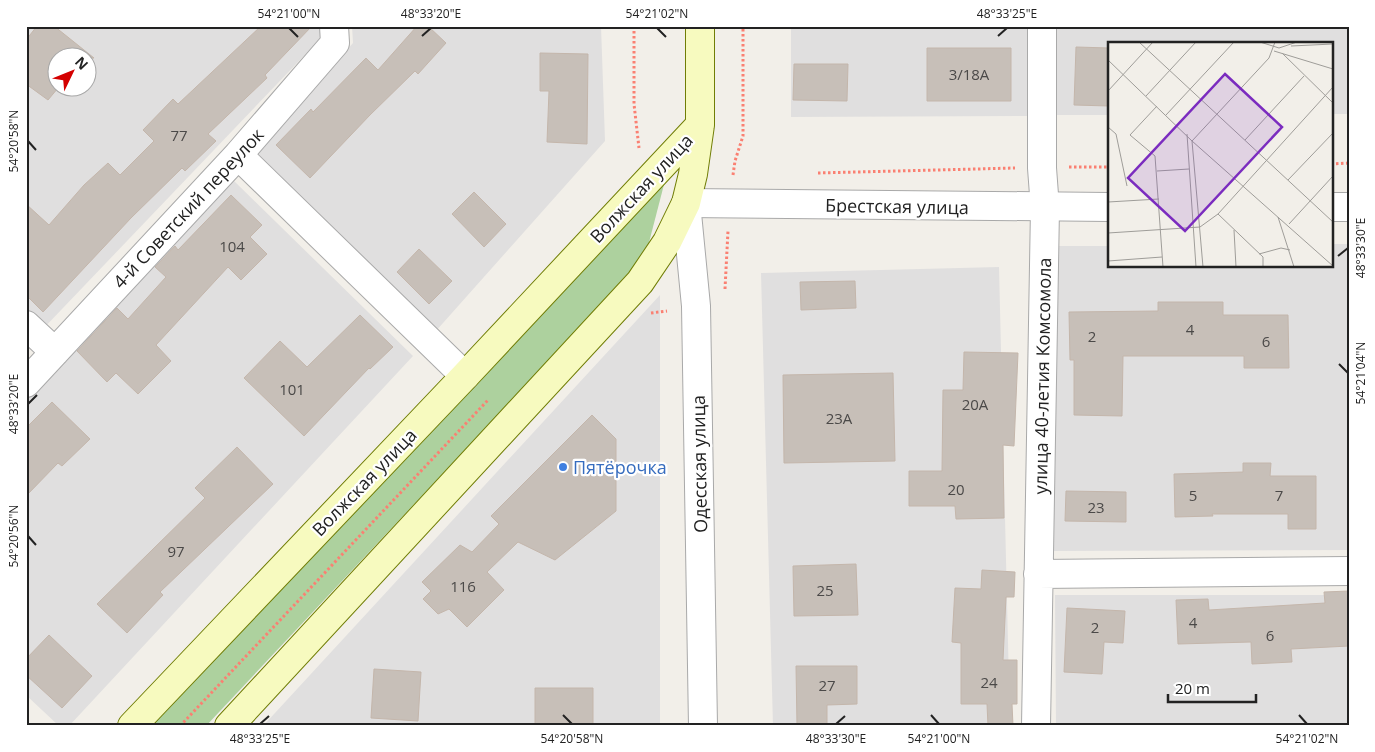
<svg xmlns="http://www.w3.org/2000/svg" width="1375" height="752" font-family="'Open Sans',sans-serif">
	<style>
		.residential { fill: #e0dfdf; fill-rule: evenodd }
		.forest { fill: #add19e }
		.building { fill: #c7bfb8; stroke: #c4b6ab }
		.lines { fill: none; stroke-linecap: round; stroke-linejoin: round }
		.minor-casing { stroke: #a9a9a9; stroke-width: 30 }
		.tertiary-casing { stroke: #a9a9a9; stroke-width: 30 }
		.secondary-casing { stroke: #707d05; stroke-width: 30 }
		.path { stroke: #fa8072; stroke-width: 3; stroke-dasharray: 2.5 2.5; stroke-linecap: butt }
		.minor { stroke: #fff; stroke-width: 28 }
		.tertiary { stroke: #fff; stroke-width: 28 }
		.secondary { stroke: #f7fabf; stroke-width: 28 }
		.ticks { fill: none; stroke: #222; stroke-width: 2 }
		.shop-dot { fill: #3f7fe0; stroke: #fff; stroke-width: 2 }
		.labels { text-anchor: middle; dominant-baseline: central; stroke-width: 4.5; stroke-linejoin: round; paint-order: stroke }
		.number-label { font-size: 15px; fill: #4b4948 }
		.street-label { font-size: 18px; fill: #222; stroke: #fff }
		.shop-label { font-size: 18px; fill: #366cbe; stroke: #fff; text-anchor: start }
		.inset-road { fill: none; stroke: #9f9d99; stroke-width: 1 }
		.view { fill: #7b2cbf; fill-opacity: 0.15; stroke: #7b2cbf; stroke-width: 2.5 }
		.inset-edge { fill: none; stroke: #222; stroke-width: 2.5 }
		.neatline { fill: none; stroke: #222; stroke-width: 2 }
		.ticks-label { font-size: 12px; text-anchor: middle; fill: #222 }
	</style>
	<rect width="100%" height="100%" fill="#f2efe9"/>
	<path class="residential" d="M 26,26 L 320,26 L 321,38 L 41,331 L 26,317 ZM 58,58 L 88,58 L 88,88 L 58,88 Z
		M 352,26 L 601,26 L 605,141 L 435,332 L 254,156 L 353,43 Z
		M 791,26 L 1027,26 L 1027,116 L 791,117 Z
		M 1056,26 L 1349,26 L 1349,114 L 1331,114 L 1331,44 L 1109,44 L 1109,115 L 1057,115 Z
		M 232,179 L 413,356 L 69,726 L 59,726 L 26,695 L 26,398 Z
		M 1331,244 L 1349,244 L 1349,550 L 1047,551 L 1045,246 L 1109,246 L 1109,266 L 1331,266 Z
		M 999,267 L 1010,726 L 773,726 L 761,273 Z
		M 660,295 L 660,726 L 263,726 Z
		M 1055,595 L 1349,595 L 1349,726 L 1056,726 Z"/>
	<path class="forest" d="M 668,169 L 645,258 L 206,726 L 151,726 Z"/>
	<path class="building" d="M 37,26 L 54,26 L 94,58 L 58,58 L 58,88 L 48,100 L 26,84 L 26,40 Z
		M 261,26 L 312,26 L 265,75 L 267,78 L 208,134 L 216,141 L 185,171 L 182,168 L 131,218 L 43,312 L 26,295 L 26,204 L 49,225 L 84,185 L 108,163 L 120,175 L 154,141 L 143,130 L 173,99 L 178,104 Z
		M 417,26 L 428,26 L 446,43 L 418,74 L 415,71 L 370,115 L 310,178 L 276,145 L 311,109 L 313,112 L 366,58 L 378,70 Z
		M 1076,47 L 1109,48 L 1109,106 L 1074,105 Z
		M 927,48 L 1011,48 L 1011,101 L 927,101 Z
		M 540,53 L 588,54 L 587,144 L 547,142 L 549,91 L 540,91 Z
		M 794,64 L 848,64 L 847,101 L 793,100 Z
		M 474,192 L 506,224 L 484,247 L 452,214 Z
		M 231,195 L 262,225 L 250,237 L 267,254 L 241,280 L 228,267 L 156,345 L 171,361 L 138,394 L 116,373 L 107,382 L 77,351 L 117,308 L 128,319 L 166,277 L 155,267 L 175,246 L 178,250 Z
		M 419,249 L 452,281 L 429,304 L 397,272 Z
		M 855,281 L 856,308 L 801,310 L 800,282 Z
		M 1158,302 L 1223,302 L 1223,315 L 1288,315 L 1289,368 L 1244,368 L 1244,356 L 1123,356 L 1122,416 L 1074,415 L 1074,360 L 1070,360 L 1069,312 L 1158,311 Z
		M 360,315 L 393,347 L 370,369 L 369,368 L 304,436 L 244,378 L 280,341 L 307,367 Z
		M 964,352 L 1018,353 L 1014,446 L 1003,445 L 1004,518 L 956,519 L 955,506 L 909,506 L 909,471 L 942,471 L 943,390 L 963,390 Z
		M 893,373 L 895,461 L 784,463 L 783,375 Z
		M 52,402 L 90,439 L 62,466 L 58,463 L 26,496 L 26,428 Z
		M 592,415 L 616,439 L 616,511 L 555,560 L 518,542 L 487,572 L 504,590 L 467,627 L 449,609 L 438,614 L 423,599 L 431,591 L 422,582 L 460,545 L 472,552 L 499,524 L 491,516 Z
		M 237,447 L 273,484 L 160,592 L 163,595 L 127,633 L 97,604 L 205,498 L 195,488 Z
		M 1243,463 L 1271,463 L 1270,476 L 1316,476 L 1316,529 L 1288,529 L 1288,514 L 1212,514 L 1213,516 L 1175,517 L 1174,474 L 1243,472 Z
		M 1066,491 L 1126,492 L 1126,522 L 1065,521 Z
		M 856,564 L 858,615 L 794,616 L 793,566 Z
		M 982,570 L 1015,572 L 1014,597 L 1006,597 L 1003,660 L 1017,660 L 1017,704 L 1012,704 L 1013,726 L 988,726 L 987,704 L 961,704 L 961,643 L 952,642 L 955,588 L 981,589 Z
		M 1349,591 L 1349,646 L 1291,649 L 1292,662 L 1252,664 L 1251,642 L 1178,644 L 1176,600 L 1208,599 L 1209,610 L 1325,603 L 1324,592 Z
		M 1067,608 L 1125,611 L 1123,643 L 1104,642 L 1102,674 L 1064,672 Z
		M 49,635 L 92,676 L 62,708 L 26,675 L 26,659 Z
		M 796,666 L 857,666 L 857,704 L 827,705 L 827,726 L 797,726 Z
		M 374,669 L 421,672 L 418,721 L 371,718 Z
		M 535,688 L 593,688 L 593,726 L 535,726 Z"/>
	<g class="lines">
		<g class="minor-casing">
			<path id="minor" d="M 238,155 L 465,376
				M 686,203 L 696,306 L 703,726
				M 26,325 L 55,352
				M 26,383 L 238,155 L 335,43 L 334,26
				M 1038,574 L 1349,571
				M 1036,726 L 1045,208 L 1042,168 L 1042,26"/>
		</g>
		<g class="tertiary-casing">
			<path id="tertiary" d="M 686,203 L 1109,207
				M 1331,207 L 1349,207"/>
		</g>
		<g class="secondary-casing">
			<path id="secondary" d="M 132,726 L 465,376 L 700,125
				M 229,726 L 640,282 L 667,242 L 686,203 L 693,174 L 700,125 L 700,26"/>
		</g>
		<path class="path" d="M 634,26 L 634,104 L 639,148
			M 1331,164 L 1349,163
			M 1069,167 L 1109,167
			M 818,173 L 1015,168
			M 733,175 L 735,161 L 743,136 L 743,26
			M 725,289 L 728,231
			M 651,313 L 667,311
			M 180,726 L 489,399"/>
		<use href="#minor" class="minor"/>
		<use href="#tertiary" class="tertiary"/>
		<use href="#secondary" class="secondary"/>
	</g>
	<path class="ticks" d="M 289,28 L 298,37M 657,28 L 666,37M 422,36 L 431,28M 998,36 L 1007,28M 28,141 L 36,150M 1338,256 L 1348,248M 1339,364 L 1348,373M 28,404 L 37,395M 28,536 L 36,545M 563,715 L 572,724M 931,715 L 939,724M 1299,715 L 1307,724M 260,724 L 269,716M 836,724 L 845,716"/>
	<circle class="shop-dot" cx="563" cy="467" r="5"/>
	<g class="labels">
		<g class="number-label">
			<text x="969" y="74">3/18А</text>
			<text x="179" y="135">77</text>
			<text x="232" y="246">104</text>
			<text x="1190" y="329">4</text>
			<text x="1092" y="336">2</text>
			<text x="1266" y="341">6</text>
			<text x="292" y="389">101</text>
			<text x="975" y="404">20А</text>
			<text x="839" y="418">23А</text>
			<text x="956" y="489">20</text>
			<text x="1193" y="495">5</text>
			<text x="1279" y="495">7</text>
			<text x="1096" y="507">23</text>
			<text x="176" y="551">97</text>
			<text x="463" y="586">116</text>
			<text x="825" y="590">25</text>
			<text x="1193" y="622">4</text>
			<text x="1095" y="627">2</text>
			<text x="1270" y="635">6</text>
			<text x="989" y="682">24</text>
			<text x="827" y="685">27</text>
		</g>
		<g class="street-label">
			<text transform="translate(641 188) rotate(-47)">Волжская улица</text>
			<text transform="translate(897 206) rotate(1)">Брестская улица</text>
			<text transform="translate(188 208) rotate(-47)">4-й Советский переулок</text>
			<text transform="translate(1042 376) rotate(-89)">улица 40-летия Комсомола</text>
			<text transform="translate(699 464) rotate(-91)">Одесская улица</text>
			<text transform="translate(364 482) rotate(-46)">Волжская улица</text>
		</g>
		<g class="shop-label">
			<text x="573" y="467">Пятёрочка</text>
		</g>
	</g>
	<g transform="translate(1108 42)">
		<rect width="225" height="225" fill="#f2efe9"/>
		<path class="inset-road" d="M 31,0 L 225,180M 152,0 L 171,6 L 189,0M 167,0 L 161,16 L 84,99 L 225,224M 183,4 L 225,2M 166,9 L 225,27M 174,11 L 225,61M 0,18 L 84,99 L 95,225M 0,49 L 45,0M 38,54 L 88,0M 58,73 L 126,0M 0,85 L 8,92 L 19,144M 79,92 L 88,225M 22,93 L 47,114 L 55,225M 22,93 L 49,64M 137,98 L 196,34M 49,129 L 81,127M 180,138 L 225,91M 0,160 L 51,157M 110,172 L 155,215 L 155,225M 170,175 L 186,225M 181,182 L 225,134M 126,188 L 128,225M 0,191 L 92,185 L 110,172 L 225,45M 151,212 L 173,206 L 182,208M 0,219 L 54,215"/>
		<path class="view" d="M 117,32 L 174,85 L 77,189 L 20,136 Z"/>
		<rect width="225" height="225" class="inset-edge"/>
	</g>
	<rect width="1375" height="752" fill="none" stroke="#ffffff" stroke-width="55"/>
	<g transform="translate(72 72) rotate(47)"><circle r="24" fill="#ffffff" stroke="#a7a7a7"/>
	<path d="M0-4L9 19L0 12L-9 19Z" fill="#d40000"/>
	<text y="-8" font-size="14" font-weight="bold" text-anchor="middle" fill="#222222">N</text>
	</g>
	<path d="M1168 694v8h88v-8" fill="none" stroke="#222222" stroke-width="2.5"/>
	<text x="1175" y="694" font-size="15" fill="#222222" stroke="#ffffff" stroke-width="4" paint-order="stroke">20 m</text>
	<rect x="28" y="28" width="1320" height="696" class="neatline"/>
	<g class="ticks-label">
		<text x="289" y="18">54°21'00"N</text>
		<text x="431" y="18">48°33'20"E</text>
		<text x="657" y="18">54°21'02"N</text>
		<text x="1007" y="18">48°33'25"E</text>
		<text transform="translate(14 141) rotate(-90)" y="4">54°20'58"N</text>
		<text transform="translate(1361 248) rotate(-90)" y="4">48°33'30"E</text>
		<text transform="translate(1361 373) rotate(-90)" y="4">54°21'04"N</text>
		<text transform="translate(14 404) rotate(-90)" y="4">48°33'20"E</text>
		<text transform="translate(14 536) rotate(-90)" y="4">54°20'56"N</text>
		<text x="260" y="743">48°33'25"E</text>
		<text x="572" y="743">54°20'58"N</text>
		<text x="836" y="743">48°33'30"E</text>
		<text x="939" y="743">54°21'00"N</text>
		<text x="1307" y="743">54°21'02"N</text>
	</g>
</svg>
